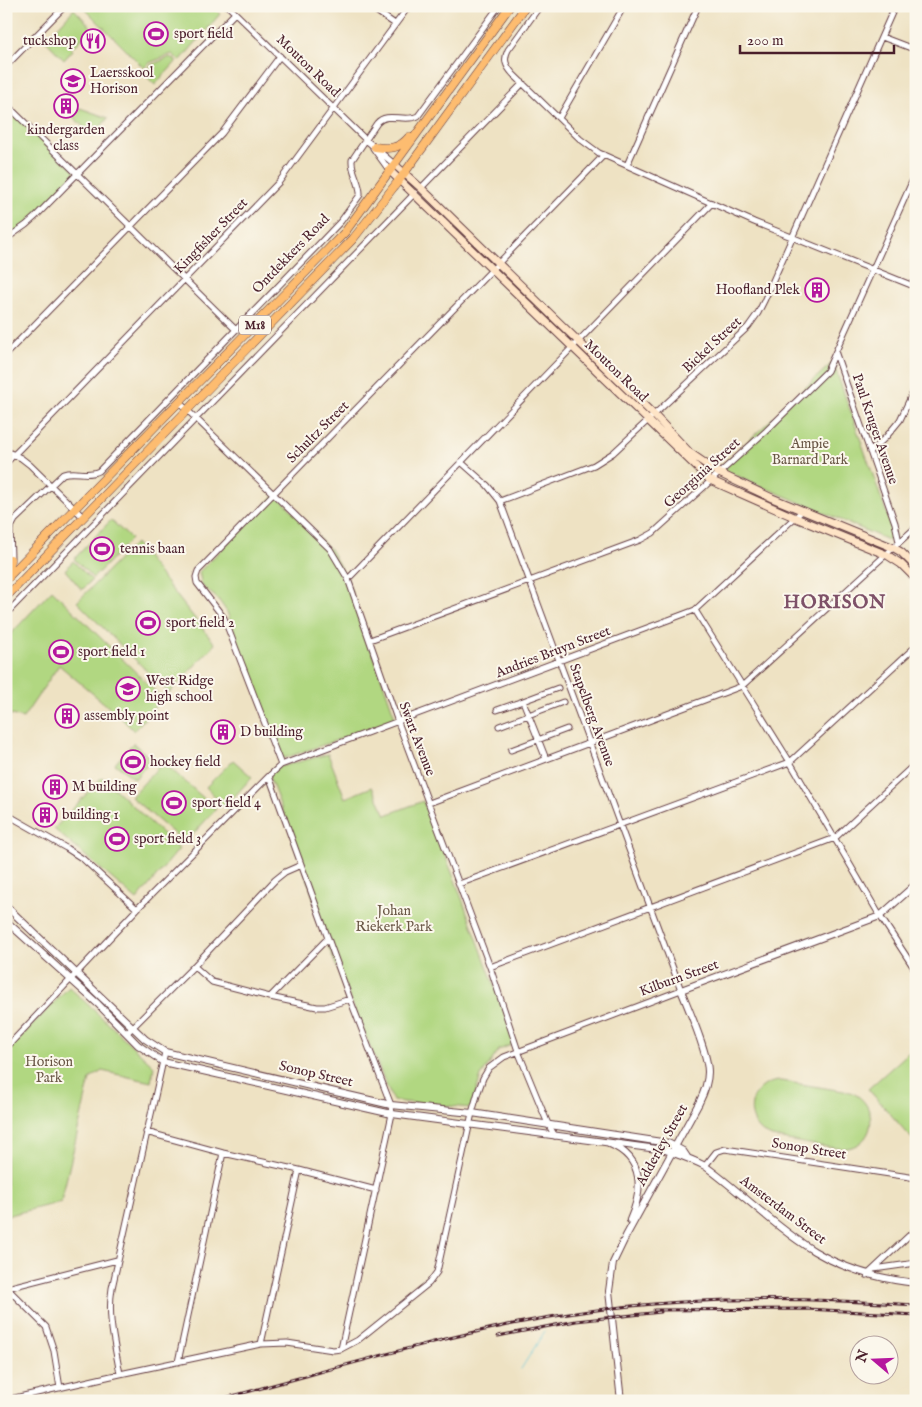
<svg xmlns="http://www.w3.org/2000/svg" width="922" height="1407" font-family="'IM FELL English',serif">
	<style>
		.green { fill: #b1d781; stroke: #7e7b56 }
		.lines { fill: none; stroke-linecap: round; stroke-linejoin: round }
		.stream { stroke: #5ac4d5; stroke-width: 1 }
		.minor-casing { stroke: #633c42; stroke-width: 7 }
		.tertiary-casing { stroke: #633c42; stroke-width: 8 }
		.secondary-casing { stroke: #633c42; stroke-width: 9 }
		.primary-casing { stroke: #633c42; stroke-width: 9 }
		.minor { stroke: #fff; stroke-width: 5 }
		.tertiary { stroke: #fff; stroke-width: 6 }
		.secondary { stroke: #fee4c6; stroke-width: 7 }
		.primary { stroke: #fdbc70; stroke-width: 8 }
		.rail-casing { stroke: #4a1f2b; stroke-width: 3 }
		.rail { stroke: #fbf7ec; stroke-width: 1; stroke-dasharray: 4; stroke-linecap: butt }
		.labels { text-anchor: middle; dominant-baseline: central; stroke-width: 4; stroke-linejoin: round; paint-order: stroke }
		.shield { fill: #fbf7ec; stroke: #7f6065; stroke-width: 1 }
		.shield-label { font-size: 12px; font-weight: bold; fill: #4a1f2b }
		.poi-label { font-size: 14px; fill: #4a1f2b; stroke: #fbf7ec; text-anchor: start }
		.street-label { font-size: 14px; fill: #4a1f2b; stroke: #fbf7ec }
		.park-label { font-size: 14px; fill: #695645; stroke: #fbf7ec }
		.district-label { font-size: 19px; font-weight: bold; letter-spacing: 1px; fill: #7e5168; stroke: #fbf7ec }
	</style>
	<rect width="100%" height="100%" fill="#fbf7ec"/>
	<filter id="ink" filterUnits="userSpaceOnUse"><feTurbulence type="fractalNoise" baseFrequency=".02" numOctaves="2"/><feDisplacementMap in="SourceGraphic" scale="10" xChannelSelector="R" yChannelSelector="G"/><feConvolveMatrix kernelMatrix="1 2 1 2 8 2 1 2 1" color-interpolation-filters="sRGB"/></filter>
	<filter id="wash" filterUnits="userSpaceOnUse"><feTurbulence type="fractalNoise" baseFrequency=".0096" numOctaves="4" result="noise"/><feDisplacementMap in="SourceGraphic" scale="20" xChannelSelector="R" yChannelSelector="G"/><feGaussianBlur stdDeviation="1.12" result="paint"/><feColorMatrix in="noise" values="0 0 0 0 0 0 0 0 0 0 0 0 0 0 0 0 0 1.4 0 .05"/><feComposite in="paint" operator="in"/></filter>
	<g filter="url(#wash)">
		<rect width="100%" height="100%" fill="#eee2c3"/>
		<path class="green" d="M 82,6 L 212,6 L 220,14 L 180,61 L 172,54 L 149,63 L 144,68 Z
			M 74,9 L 92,28 L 74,47 L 56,29 Z
			M 53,30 L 73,50 L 64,60 L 44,39 Z
			M 170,57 L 177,61 L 155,85 L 144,74 L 151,65 Z
			M 6,104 L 78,174 L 26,225 L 6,239 Z
			M 80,108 L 108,118 L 93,136 L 70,114 L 74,109 L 78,111 Z
			M 833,362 L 895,537 L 890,541 L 719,468 Z
			M 276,494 L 330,549 L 347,579 L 396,720 L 282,759 L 227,612 L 218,599 L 202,586 L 199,572 Z
			M 111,520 L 131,539 L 93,578 L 74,559 Z
			M 135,543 L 215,644 L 169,693 L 77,602 Z
			M 73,561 L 92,580 L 82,590 L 65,570 Z
			M 52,590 L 162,698 L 134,731 L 118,715 L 59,665 L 23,718 L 8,714 L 6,716 L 6,639 Z
			M 133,743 L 151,759 L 135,779 L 115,764 Z
			M 328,754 L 345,798 L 372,787 L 386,815 L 423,801 L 455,880 L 516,1043 L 499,1050 L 481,1076 L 471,1108 L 393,1101 L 327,944 L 302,861 L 268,774 L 272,769 Z
			M 233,760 L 252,777 L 225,807 L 206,787 Z
			M 163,762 L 216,809 L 185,843 L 131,797 Z
			M 102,777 L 179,849 L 137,900 L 54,829 Z
			M 69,987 L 154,1066 L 151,1082 L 102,1071 L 90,1079 L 61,1202 L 6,1216 L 6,1052 Z
			M 916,1046 L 916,1143 L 868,1089 Z
			M 781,1081 L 850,1092 C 878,1102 878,1142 848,1148 C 833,1150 789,1140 772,1137 C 740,1125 747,1082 781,1081 Z"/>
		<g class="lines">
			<path class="stream" d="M 521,1369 L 545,1331"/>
		</g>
	</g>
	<g filter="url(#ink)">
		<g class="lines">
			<g class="minor-casing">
				<path id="minor" d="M 228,6 L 366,140 L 394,164
					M 369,6 L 395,24
					M 540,6 L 508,50 C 503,60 506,66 513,74 L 580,139 L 599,153 L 754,222 L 916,287
					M 882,37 L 916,50
					M 6,66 L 65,6
					M 6,104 L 236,330
					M 559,118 L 624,6
					M 373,148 L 389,170
					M 627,165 L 698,6
					M 421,188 L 523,83
					M 6,239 L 26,225 L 35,217 L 235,13
					M 6,354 L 222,133 L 280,56
					M 836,354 L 895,523 L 899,542
					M 179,402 L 330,549 L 348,579 L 398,722 L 490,967 L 518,1051 L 548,1124 L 555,1136
					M 6,451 L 21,458 L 30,465 L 83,517
					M 870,452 L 886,437 L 900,420 L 916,386
					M 6,463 L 279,182 L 409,6
					M 500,501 L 594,465 L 613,453 L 748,327 L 758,313 L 764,301 L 895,6
					M 9,562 L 11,557 L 10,529 L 15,520 L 63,474 C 75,470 88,477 99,471 L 321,242 L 341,221 L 360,195 C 361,183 351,172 352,160 L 377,123 C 387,111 405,123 418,116 L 499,6
					M 348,579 L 712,203
					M 695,610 L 790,762 L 880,916 L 916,971
					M 6,614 L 415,193
					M 370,640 L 640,540 L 653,533 L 766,431 L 827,371 L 916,173
					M 523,701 L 558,688
					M 497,710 L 523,701 L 546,759
					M 499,726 L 563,702
					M 511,750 L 567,729
					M 281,765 L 224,618 L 197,583 L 196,577 L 198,571 L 604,155
					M 269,776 L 350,999 L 391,1105 L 392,1114 L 341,1349
					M 429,803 L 742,686 L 916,527
					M 6,814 L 66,848 L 83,859 L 137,909
					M 459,884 L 790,762 L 916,646
					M 194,966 L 212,982 L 270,997 L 317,1007 L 325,1007 L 350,999
					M 490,967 L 835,838 L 916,763
					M 270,997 L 328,938
					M 127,1033 L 194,966 L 275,880 L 285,872 L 301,865
					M 6,1048 L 137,909 L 269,776 L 281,765 L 695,610 L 802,511
					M 146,1132 L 223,1153 L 299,1170 L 376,1190
					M 705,1166 L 716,1152 L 725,1149 L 916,1178
					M 874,1269 L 916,1263
					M 867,1275 L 916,1229
					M 6,1287 L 46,1327 L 54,1351 L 60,1388
					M 7,1288 L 117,1260
					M 261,1344 L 299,1170
					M 178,1362 L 223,1153
					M 120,1374 C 115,1345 107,1317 112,1288 L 165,1052
					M 6,1400 L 120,1374 L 261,1344 L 287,1343 L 333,1350 L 341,1349 L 358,1340 L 429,1283 L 437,1272 L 472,1113 L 478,1092 L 483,1078 L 489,1068 L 504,1057 L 681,990 L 500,501 L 487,485 L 461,462"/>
			</g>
			<g class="tertiary-casing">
				<path id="tertiary" d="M 6,906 L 145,1039 L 165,1052 L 391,1105 L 472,1113 L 668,1143 L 683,1151 L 687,1157
					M 6,921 L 98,1004 L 138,1045 L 163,1062 L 392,1114 L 665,1150 C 679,1155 692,1159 705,1166 C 741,1192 776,1228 814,1251 C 846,1270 879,1279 916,1283
					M 610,1144 C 645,1159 643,1191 630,1220
					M 621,1401 L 609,1291 L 613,1263 L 626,1236 L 699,1103 C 704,1093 708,1083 708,1072 C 708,1053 689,1010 681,990 L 880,916 L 916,884"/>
			</g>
			<g class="secondary-casing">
				<path id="secondary" d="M 394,164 L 421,188 L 654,415 L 690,453 L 719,473 L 772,498 L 894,548 L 901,552 L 916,567
					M 389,170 L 710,480 L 796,518 L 887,555 L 901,564 L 916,579"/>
			</g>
			<g class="primary-casing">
				<path id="primary" d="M 375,147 C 390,149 399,149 409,137
					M 9,577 L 10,559
					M 6,579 L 345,232 L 510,6
					M 6,597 L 353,239 L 400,179 L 526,6"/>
			</g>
			<use href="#minor" class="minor"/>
			<use href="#tertiary" class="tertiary"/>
			<use href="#secondary" class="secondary"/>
			<use href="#primary" class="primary"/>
			<g class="rail-casing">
				<path id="rail" d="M 654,1310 L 807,1309 L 916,1315
					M 498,1336 L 576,1321 L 661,1312
					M 213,1401 C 321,1373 429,1339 539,1319 C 664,1296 790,1296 916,1305"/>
			</g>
			<use href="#rail" class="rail"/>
		</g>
	</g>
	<defs>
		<g id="stadium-ring" transform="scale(1.25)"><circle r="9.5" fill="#fbf7ec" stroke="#b5179e" stroke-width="1.5"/><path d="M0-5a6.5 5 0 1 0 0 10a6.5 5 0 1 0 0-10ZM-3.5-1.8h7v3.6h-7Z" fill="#b5179e"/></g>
		<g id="restaurant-ring" transform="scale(1.25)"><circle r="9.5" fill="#fbf7ec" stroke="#b5179e" stroke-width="1.5"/><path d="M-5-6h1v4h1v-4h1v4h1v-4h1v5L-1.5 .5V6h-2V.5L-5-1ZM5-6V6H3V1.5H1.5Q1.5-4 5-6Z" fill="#b5179e"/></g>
		<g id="school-ring" transform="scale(1.25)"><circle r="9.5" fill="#fbf7ec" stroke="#b5179e" stroke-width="1.5"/><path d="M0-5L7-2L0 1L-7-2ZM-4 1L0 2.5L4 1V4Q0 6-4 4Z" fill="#b5179e"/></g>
		<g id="building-ring" transform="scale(1.25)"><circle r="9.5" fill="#fbf7ec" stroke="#b5179e" stroke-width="1.5"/><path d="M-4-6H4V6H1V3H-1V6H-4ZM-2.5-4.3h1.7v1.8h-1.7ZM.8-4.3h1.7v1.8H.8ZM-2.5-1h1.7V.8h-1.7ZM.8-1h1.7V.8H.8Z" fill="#b5179e"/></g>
	</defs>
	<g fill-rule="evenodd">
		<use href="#stadium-ring" x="156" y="34"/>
		<use href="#restaurant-ring" x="93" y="41"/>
		<use href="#school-ring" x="73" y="81"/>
		<use href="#building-ring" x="66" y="106"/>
		<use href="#building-ring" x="817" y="290"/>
		<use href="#stadium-ring" x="102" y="549"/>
		<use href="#stadium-ring" x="148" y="623"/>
		<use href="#stadium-ring" x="61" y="652"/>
		<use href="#school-ring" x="128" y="689"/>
		<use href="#building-ring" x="67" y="716"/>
		<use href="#building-ring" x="223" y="732"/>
		<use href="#stadium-ring" x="133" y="762"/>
		<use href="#building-ring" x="55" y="787"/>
		<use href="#stadium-ring" x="174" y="803"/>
		<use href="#building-ring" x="45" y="815"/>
		<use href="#stadium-ring" x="117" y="839"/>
	</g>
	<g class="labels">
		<rect class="shield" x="239" y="315.5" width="32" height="19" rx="4"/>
		<g class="shield-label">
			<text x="255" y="325">M18</text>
		</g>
		<g class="poi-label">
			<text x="174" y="34">sport field</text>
			<text x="76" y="41" text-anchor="end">tuckshop</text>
			<text x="90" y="73">Laersskool<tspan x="90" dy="16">Horison</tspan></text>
			<text x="66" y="130" text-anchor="middle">kindergarden<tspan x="66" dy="16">class</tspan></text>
			<text x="800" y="290" text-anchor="end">Hoofland Plek</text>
			<text x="120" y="549">tennis baan</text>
			<text x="166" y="623">sport field 2</text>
			<text x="78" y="652">sport field 1</text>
			<text x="146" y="681">West Ridge<tspan x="146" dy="16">high school</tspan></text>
			<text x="84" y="716">assembly point</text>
			<text x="240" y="732">D building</text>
			<text x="150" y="762">hockey field</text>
			<text x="72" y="787">M building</text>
			<text x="192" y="803">sport field 4</text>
			<text x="62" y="815">building 1</text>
			<text x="134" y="839">sport field 3</text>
		</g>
		<g class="street-label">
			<text transform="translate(308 66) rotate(44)">Mouton Road</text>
			<text transform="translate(211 236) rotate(-46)">Kingfisher Street</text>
			<text transform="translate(291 254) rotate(-46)">Ontdekkers Road</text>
			<text transform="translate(712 345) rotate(-43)">Bickel Street</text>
			<text transform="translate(616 371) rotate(44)">Mouton Road</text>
			<text transform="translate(875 429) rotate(71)">Paul Kruger Avenue</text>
			<text transform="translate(318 432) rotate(-45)">Schultz Street</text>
			<text transform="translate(702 473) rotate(-42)">Georginia Street</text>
			<text transform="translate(553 652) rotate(-21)">Andries Bruyn Street</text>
			<text transform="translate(592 715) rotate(70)">Stapelberg Avenue</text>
			<text transform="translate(417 739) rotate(69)">Swart Avenue</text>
			<text transform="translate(679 978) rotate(-20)">Kilburn Street</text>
			<text transform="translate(316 1074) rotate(13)">Sonop Street</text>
			<text transform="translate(662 1145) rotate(-61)">Adderley Street</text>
			<text transform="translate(809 1149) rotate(9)">Sonop Street</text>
			<text transform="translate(783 1210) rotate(37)">Amsterdam Street</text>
		</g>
		<g class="park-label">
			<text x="810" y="444">Ampie<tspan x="810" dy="16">Barnard Park</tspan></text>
			<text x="394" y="911">Johan<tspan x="394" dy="16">Riekerk Park</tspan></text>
			<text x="49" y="1062">Horison<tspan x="49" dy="16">Park</tspan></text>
		</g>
		<g class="district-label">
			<text x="835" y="603">HORISON</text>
		</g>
	</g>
	<rect width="922" height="1407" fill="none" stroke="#fbf7ec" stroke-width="25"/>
	<g transform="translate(874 1360) rotate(289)"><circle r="24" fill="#fbf7ec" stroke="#b4a19f"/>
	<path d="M0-4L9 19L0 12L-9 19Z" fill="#b5179e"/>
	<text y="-8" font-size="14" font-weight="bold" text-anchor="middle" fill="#4a1f2b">N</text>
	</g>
	<path d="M740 45v8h154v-8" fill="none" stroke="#4a1f2b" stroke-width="2.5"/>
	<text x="747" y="45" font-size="15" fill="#4a1f2b" stroke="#fbf7ec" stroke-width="4" paint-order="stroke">200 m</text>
</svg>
